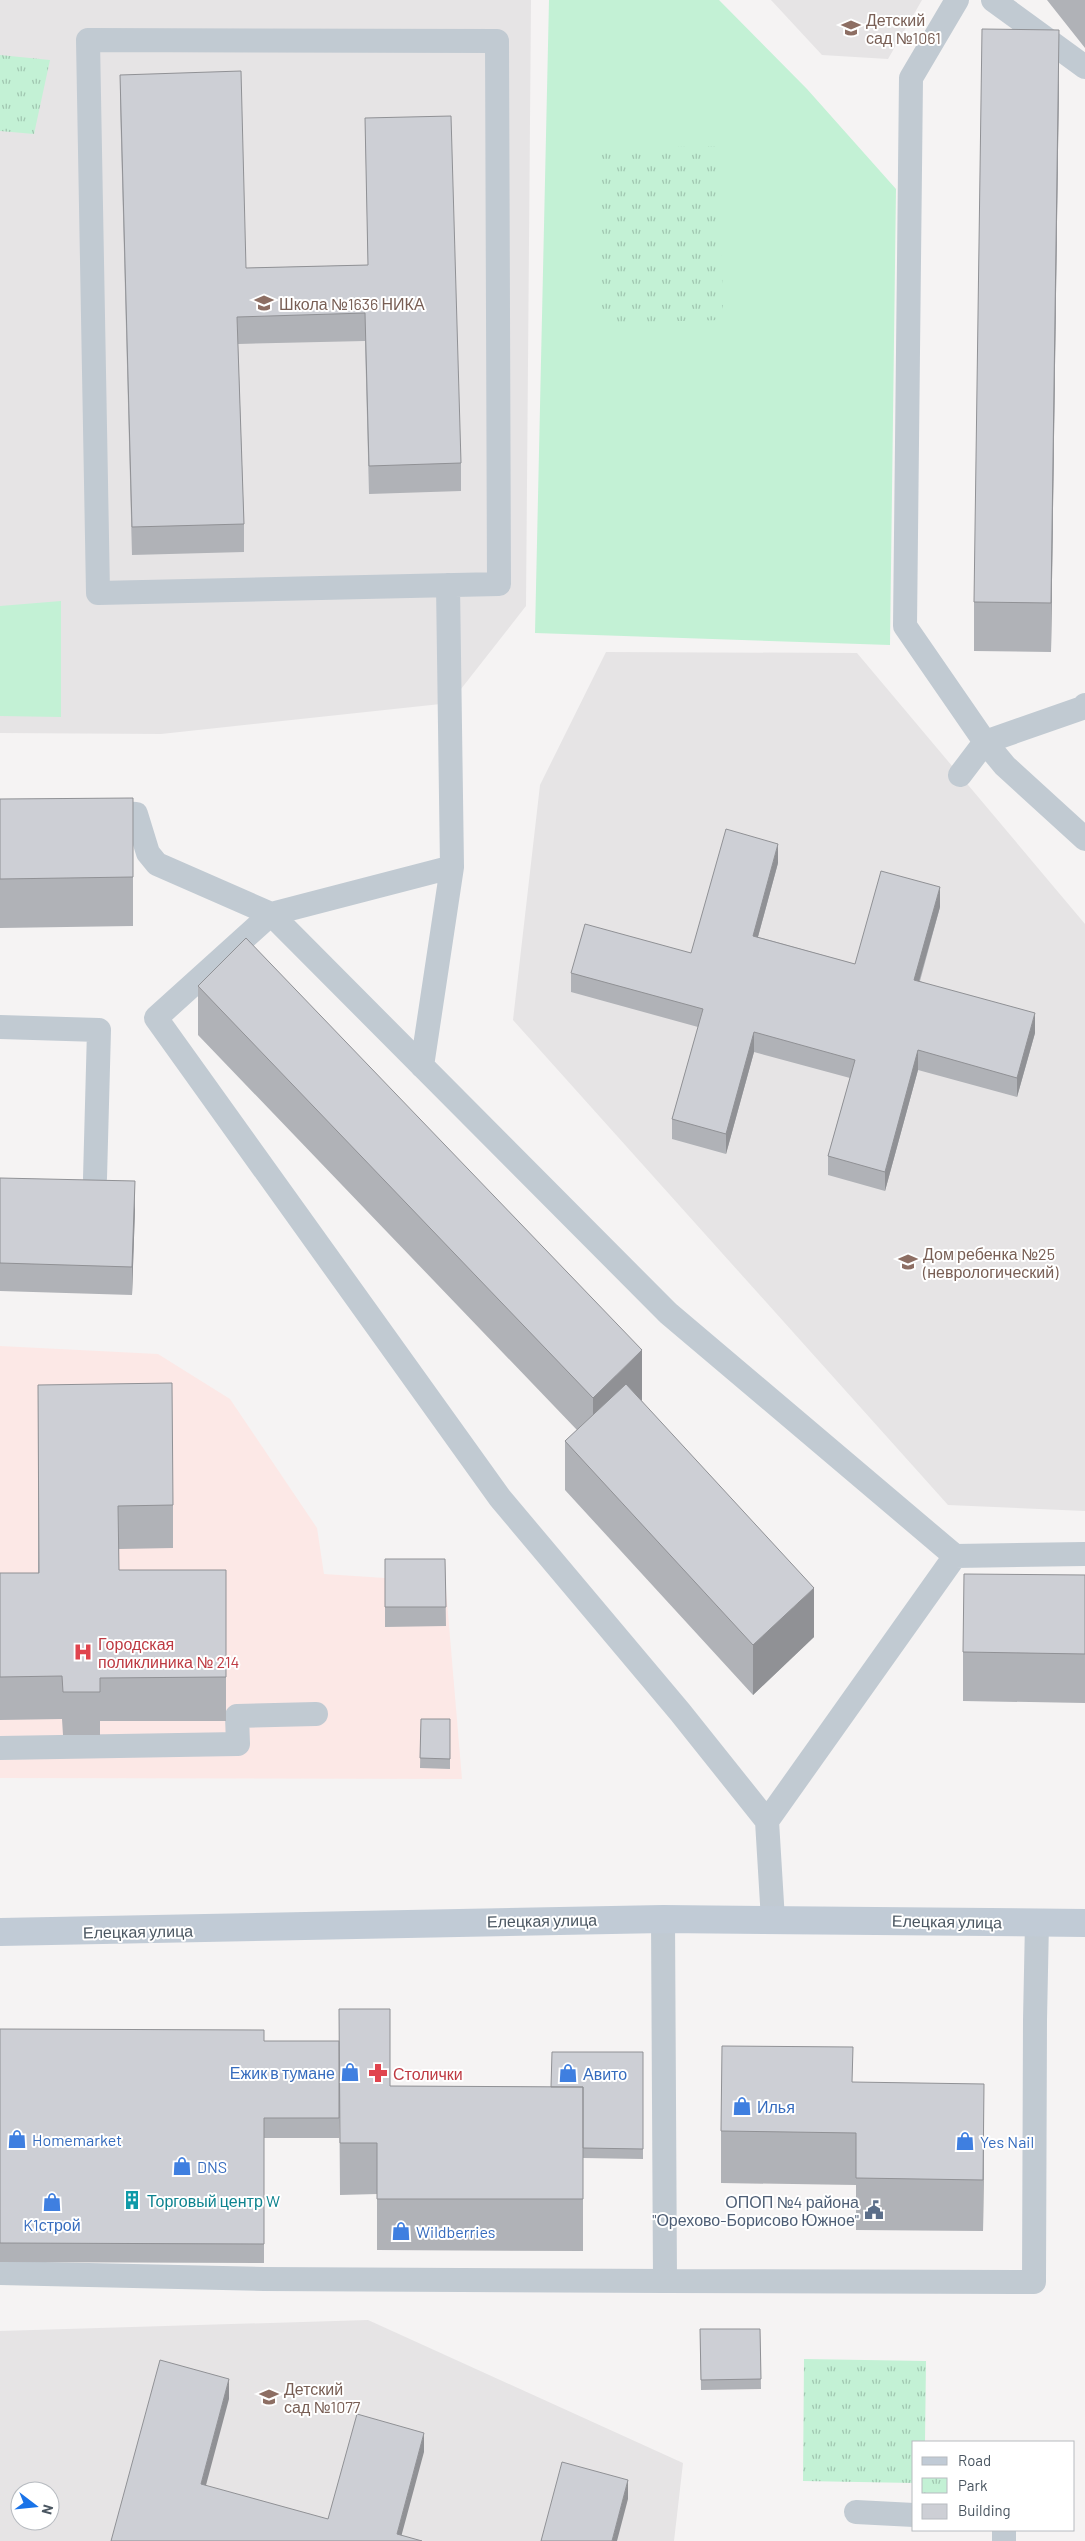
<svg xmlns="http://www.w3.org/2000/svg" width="1085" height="2541" font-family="Barlow,sans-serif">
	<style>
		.education { fill: #e6e4e5; fill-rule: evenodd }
		.medical { fill: #fce8e6 }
		.green { fill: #c3f1d5 }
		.park { fill: url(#park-tufts) }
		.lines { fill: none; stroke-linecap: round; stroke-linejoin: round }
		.lane { stroke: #c1cad2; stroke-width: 24 }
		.secondary { stroke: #c1cbd6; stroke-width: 28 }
		.wall { fill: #b0b2b7 }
		.shaded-wall { fill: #909195 }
		.building { fill: #cdcfd5; stroke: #909195 }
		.labels { text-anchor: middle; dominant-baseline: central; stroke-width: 4; stroke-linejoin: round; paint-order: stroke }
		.education-label { font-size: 16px; fill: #785e54; stroke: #fff; text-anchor: start }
		.health-label { font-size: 16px; fill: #be3a42; stroke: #fff; text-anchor: start }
		.street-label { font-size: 16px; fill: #4a5661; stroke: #fff }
		.shop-label { font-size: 16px; fill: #366cbe; stroke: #fff; text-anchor: start }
		.culture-label { font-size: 16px; fill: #0d838f; stroke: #fff; text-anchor: start }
		.service-label { font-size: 16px; fill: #4e5e75; stroke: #fff; text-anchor: end }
	</style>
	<defs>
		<pattern id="park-tufts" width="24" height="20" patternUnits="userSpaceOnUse" patternTransform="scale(1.25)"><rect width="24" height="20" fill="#c3f1d5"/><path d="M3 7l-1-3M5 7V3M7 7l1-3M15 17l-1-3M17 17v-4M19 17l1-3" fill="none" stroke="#a0c6b0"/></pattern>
	</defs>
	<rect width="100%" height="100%" fill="#f5f3f3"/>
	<path class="education" d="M 0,0 L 531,0 L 526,606 L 450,703 L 161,734 L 0,733 Z
		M 771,0 L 922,0 L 888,59 L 822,55 Z
		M 606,652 L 857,653 L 1085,924 L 1085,1511 L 948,1505 L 513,1020 L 540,785 Z
		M 368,2320 L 683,2463 L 674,2541 L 0,2541 L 0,2331 ZM 20,2491 L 50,2491 L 50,2521 L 20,2521 Z"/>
	<path class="medical" d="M 0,1346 L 158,1354 L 230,1399 L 317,1528 L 324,1574 L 385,1578 L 445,1578 L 462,1779 L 0,1778 Z"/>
	<path class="green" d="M 549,0 L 719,0 L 807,89 L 896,189 L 890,645 L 535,633 Z
		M 61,601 L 61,717 L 0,716 L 0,606 Z"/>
	<path class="park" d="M 0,55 L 50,60 L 34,134 L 0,131 Z
		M 720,146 L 723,320 L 602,323 L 599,148 Z
		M 804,2359 L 926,2361 L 925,2442 L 914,2442 L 914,2483 L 803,2481 Z"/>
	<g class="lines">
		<path class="lane" d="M 957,0 L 911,78 L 905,626 L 985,742 L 1005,766 L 1085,839
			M 993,0 L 1085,67
			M 88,40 L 497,41 L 499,584 L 98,593 Z
			M 448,585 L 452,867
			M 960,775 L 985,742 L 1085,707 L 1085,705
			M 102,812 L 136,814 L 148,853 L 157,864 L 271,914 L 452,867 L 422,1066
			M 0,1027 L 99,1030 L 95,1178
			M 955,1556 L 1085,1554
			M 0,1748 L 238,1744 L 237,1716 L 316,1714
			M 767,1821 L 680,1712 L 500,1498 L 156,1018 L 271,914 L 668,1313 L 955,1556 L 767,1821 L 773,1920
			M 663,1919 L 665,2281 L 1034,2282 L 1035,2020 L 1037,1922
			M 0,2273 L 264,2279 L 665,2281
			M 856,2512 L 914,2515
			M 1004,2530 L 1004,2541"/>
		<path class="secondary" d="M 0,1932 L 663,1919 L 1085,1923"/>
	</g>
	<path class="wall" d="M 1047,0 L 1085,0 L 1085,48 Z
		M 120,75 L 246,268 L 368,265 L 365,118 L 461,463 L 461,491 L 369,494 L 365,341 L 238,344 L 244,524 L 244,552 L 132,555 L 120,102 Z
		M 1059,79 L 1051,652 L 974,651 L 974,602 Z
		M 0,799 L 133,877 L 133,926 L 0,928 Z
		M 778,863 L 758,937 L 855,964 L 940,907 L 920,981 L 1035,1033 L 1017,1097 L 918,1070 L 885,1191 L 828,1175 L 828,1156 L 850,1078 L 754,1052 L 726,1154 L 672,1139 L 672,1119 L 698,1027 L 571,992 L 571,973 L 691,953 Z
		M 198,986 L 642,1400 L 641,1400 L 814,1637 L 753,1695 L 565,1490 L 565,1441 L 577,1430 L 198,1035 Z
		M 0,1178 L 135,1209 L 132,1295 L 0,1291 Z
		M 38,1385 L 173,1505 L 173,1548 L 119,1549 L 119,1570 L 226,1570 L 226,1721 L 100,1721 L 100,1735 L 63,1735 L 62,1719 L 0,1720 L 0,1573 L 38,1573 Z
		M 385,1559 L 445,1559 L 446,1626 L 385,1627 Z
		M 1085,1575 L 1085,1703 L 963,1701 L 963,1652 Z
		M 421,1719 L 450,1719 L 450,1769 L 420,1768 Z
		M 0,2029 L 264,2041 L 339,2041 L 339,2138 L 264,2138 L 264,2263 L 0,2262 Z
		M 643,2052 L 643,2159 L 583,2158 L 583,2251 L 377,2250 L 377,2194 L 340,2195 L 339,2060 L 390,2086 L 551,2087 Z
		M 853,2082 L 984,2136 L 983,2231 L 856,2230 L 856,2185 L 721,2183 L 721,2131 Z
		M 700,2329 L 760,2329 L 761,2389 L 701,2390 Z"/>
	<path class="shaded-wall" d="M 1059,30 L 1059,79 L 1051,652 L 1051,603 Z
		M 778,844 L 778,863 L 753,955 L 753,936 Z
		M 940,887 L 940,907 L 914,999 L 914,980 Z
		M 1035,1013 L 1035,1033 L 1017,1097 L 1017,1078 Z
		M 754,1032 L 754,1052 L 726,1154 L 726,1134 Z
		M 918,1050 L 918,1070 L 885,1191 L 885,1172 Z
		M 135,1181 L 135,1209 L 132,1295 L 132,1267 Z
		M 642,1350 L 642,1400 L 593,1447 L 593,1398 Z
		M 814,1588 L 814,1637 L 753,1695 L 753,1645 Z
		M 984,2084 L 984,2136 L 983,2231 L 983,2180 Z
		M 229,2379 L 229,2399 L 201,2504 L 201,2484 Z
		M 424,2433 L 424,2452 L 400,2541 L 397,2534 Z
		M 628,2480 L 628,2499 L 617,2541 L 612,2541 Z"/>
	<path class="building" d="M 982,29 L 1059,30 L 1051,603 L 974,602 Z
		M 241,71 L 246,268 L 368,265 L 365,118 L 451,116 L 461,463 L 369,466 L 365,313 L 237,317 L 244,524 L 132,527 L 120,75 Z
		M 133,798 L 133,877 L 0,879 L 0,799 Z
		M 726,829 L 778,844 L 753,936 L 855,964 L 881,871 L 940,887 L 914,980 L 1035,1013 L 1017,1078 L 918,1050 L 885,1172 L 828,1156 L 855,1060 L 754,1032 L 726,1134 L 672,1119 L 703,1009 L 571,973 L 585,924 L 691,953 Z
		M 246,938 L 642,1350 L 593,1398 L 198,986 Z
		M 0,1178 L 135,1181 L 132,1267 L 0,1263 Z
		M 172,1383 L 173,1505 L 118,1506 L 119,1570 L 226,1570 L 226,1677 L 100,1678 L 100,1692 L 63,1692 L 62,1676 L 0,1677 L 0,1573 L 39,1573 L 38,1385 Z
		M 626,1384 L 814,1588 L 753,1645 L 565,1441 Z
		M 385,1559 L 445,1559 L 446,1607 L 385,1607 Z
		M 964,1574 L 1085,1575 L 1085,1654 L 963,1652 Z
		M 421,1719 L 450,1719 L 450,1759 L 420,1758 Z
		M 339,2009 L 390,2009 L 390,2086 L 583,2087 L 583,2199 L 377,2199 L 377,2143 L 340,2143 Z
		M 0,2029 L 264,2030 L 264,2041 L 339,2041 L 339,2118 L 264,2118 L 264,2244 L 0,2243 Z
		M 722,2046 L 853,2047 L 852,2082 L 984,2084 L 983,2180 L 856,2178 L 856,2133 L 721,2131 Z
		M 552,2052 L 643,2052 L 643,2149 L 583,2148 L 583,2087 L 551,2087 Z
		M 700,2329 L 760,2329 L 761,2379 L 701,2380 Z
		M 160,2360 L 229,2379 L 201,2484 L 328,2519 L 357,2414 L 424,2433 L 397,2534 L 422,2541 L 111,2541 Z
		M 562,2462 L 628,2480 L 612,2541 L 541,2541 Z"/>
	<defs>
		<g id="school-bare" transform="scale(1.5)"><path d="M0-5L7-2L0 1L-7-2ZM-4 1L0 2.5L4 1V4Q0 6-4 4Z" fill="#8d6e63" stroke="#fff" stroke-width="2.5" paint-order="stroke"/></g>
		<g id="hospital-bare" transform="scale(1.5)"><path d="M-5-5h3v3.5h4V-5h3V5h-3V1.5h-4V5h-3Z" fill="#e0444e" stroke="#fff" stroke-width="2.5" paint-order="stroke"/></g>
		<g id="shop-bare" transform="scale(1.5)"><path d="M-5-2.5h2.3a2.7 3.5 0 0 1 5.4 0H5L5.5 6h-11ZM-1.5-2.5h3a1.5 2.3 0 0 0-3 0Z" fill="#3f7fe0" stroke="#fff" stroke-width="2.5" paint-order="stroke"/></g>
		<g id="pharmacy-bare" transform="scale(1.5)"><path d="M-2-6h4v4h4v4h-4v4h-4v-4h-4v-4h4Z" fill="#e0444e" stroke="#fff" stroke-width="2.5" paint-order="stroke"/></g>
		<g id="building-bare" transform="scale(1.5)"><path d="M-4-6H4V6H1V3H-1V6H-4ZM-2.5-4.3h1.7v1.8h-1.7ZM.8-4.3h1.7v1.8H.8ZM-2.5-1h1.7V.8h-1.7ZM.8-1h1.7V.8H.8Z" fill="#0f9aa8" stroke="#fff" stroke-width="2.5" paint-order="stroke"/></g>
		<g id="civic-bare" transform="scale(1.5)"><path d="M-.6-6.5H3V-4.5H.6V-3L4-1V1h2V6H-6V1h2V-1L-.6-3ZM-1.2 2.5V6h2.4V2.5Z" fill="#5c6f8a" stroke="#fff" stroke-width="2.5" paint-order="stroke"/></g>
	</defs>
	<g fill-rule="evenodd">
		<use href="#school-bare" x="851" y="28"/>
		<use href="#school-bare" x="264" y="303"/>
		<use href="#school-bare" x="908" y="1262"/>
		<use href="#hospital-bare" x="83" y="1652"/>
		<use href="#shop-bare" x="350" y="2072"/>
		<use href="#pharmacy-bare" x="378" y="2073"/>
		<use href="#shop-bare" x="568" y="2073"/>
		<use href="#shop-bare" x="742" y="2106"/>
		<use href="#shop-bare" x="17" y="2139"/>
		<use href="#shop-bare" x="965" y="2141"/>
		<use href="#shop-bare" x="182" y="2166"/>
		<use href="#building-bare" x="132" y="2200"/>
		<use href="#shop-bare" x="52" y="2202"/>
		<use href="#civic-bare" x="874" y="2210"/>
		<use href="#shop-bare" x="401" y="2231"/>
		<use href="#school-bare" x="269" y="2397"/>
	</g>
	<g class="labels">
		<g class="education-label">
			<text x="866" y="19">Детский<tspan x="866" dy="18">сад №1061</tspan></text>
			<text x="279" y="303">Школа №1636 НИКА</text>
			<text x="923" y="1253">Дом ребенка №25<tspan x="923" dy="18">(неврологический)</tspan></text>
			<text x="284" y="2388">Детский<tspan x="284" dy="18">сад №1077</tspan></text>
		</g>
		<g class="health-label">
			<text x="98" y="1643">Городская<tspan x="98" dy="18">поликлиника № 214</tspan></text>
			<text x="393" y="2073">Столички</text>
		</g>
		<g class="street-label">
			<text transform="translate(542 1920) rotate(-1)">Елецкая улица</text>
			<text transform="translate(947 1921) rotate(1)">Елецкая улица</text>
			<text transform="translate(138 1931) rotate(-1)">Елецкая улица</text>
		</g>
		<g class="shop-label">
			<text x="335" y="2072" text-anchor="end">Ежик в тумане</text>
			<text x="583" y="2073">Авито</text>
			<text x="757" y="2106">Илья</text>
			<text x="32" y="2139">Homemarket</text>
			<text x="980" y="2141">Yes Nail</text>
			<text x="197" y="2166">DNS</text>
			<text x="52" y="2224" text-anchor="middle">K1строй</text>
			<text x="416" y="2231">Wildberries</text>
		</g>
		<g class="culture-label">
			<text x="147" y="2200">Торговый центр W</text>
		</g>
		<g class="service-label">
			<text x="859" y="2201">ОПОП №4 района<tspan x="859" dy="18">"Орехово-Борисово Южное"</tspan></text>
		</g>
	</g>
	<rect x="912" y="2441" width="162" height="90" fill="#ffffff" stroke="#b7bbc0"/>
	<rect x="922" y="2457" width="25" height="8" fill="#c1cbd6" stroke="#b7bbc0"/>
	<text x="958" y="2466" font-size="15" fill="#4a5661">Road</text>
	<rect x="922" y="2478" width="25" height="15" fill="url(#park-tufts)" stroke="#b7bbc0"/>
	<text x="958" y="2491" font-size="15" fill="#4a5661">Park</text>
	<rect x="922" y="2504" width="25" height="15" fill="#cdcfd5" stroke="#b7bbc0"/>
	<text x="958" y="2516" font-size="15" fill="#4a5661">Building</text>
	<g transform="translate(35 2506) rotate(106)"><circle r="24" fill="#ffffff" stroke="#b7bbc0"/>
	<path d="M0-4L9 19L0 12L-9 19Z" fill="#1a73e8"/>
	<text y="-8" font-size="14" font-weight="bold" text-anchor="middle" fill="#4a5661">N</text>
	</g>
</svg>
